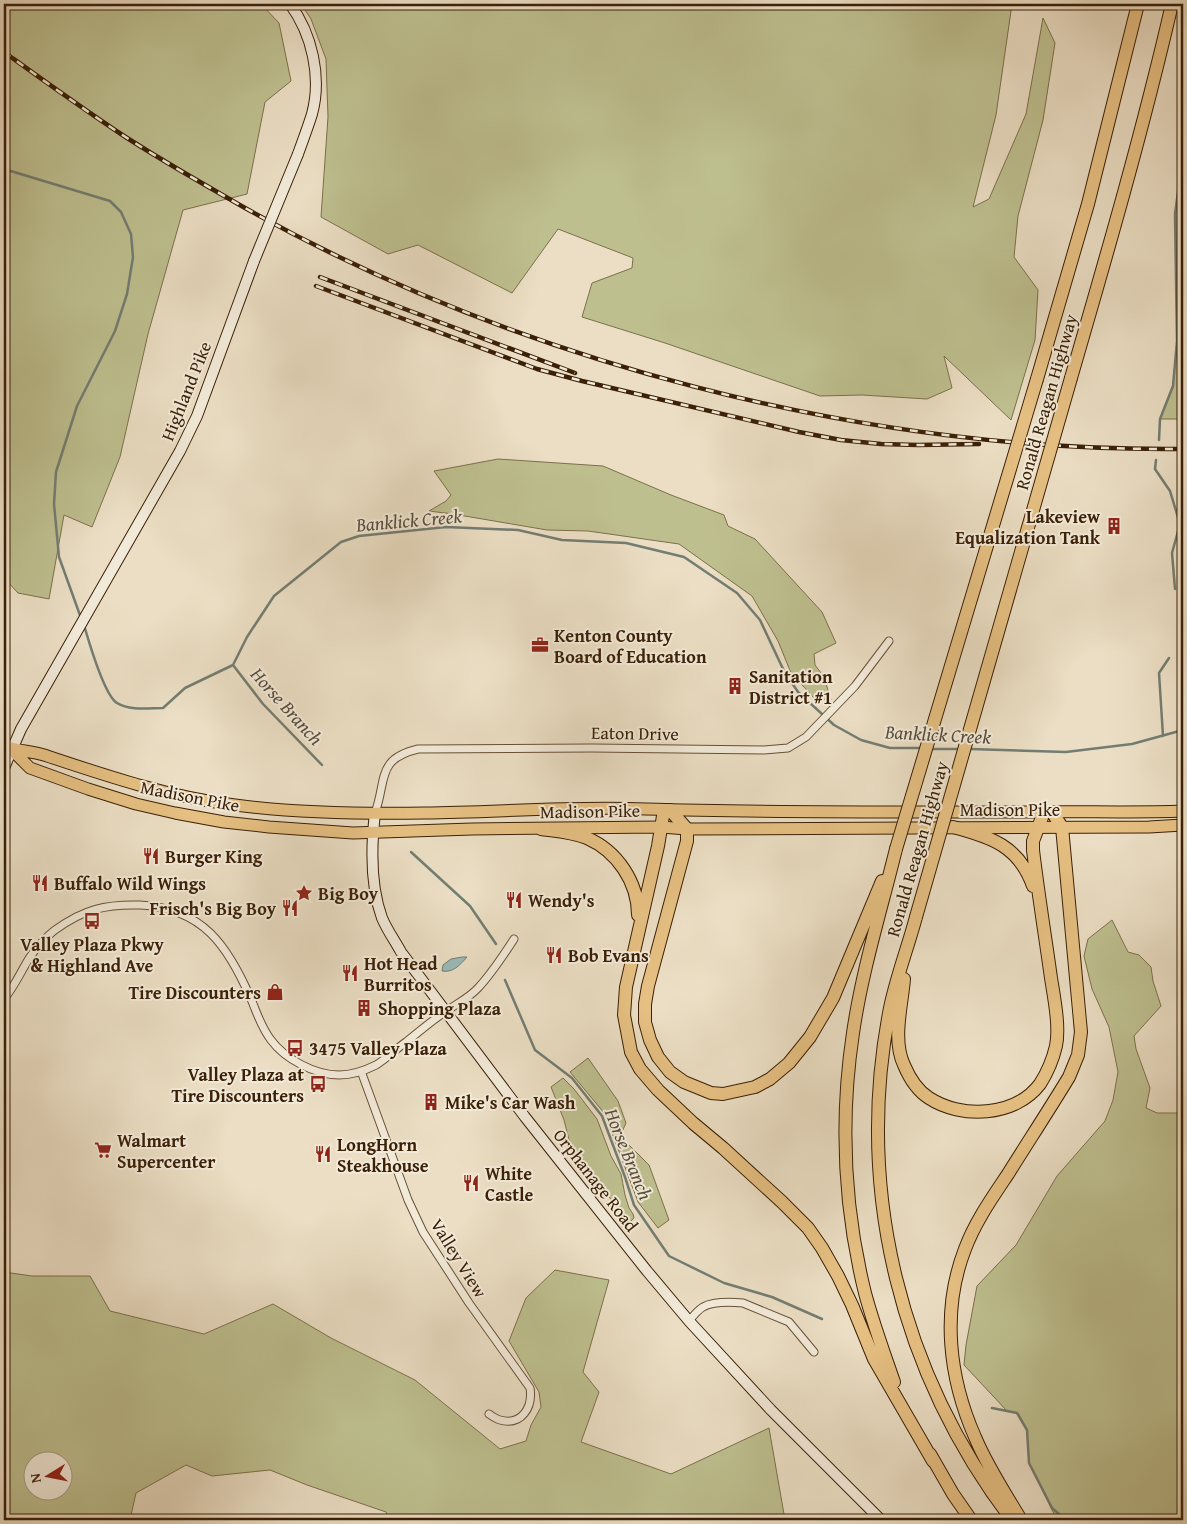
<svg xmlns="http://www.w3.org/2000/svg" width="1187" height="1524" font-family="'Gentium Book Plus',serif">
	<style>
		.green { fill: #bebf8f; stroke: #7c704b; fill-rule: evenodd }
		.water { fill: #99bbba; stroke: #737d72 }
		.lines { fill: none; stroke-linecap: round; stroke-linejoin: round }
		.stream { stroke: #737d72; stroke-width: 2.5 }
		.street-casing { stroke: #675036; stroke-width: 9 }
		.secondary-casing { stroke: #3b2007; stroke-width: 12 }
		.primary-casing { stroke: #3b2007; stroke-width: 13 }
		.highway-casing { stroke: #3b2007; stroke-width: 14 }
		.street { stroke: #f2ead9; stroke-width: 7 }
		.secondary { stroke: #f2ead9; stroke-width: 10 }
		.primary { stroke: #e6bf82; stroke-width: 11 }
		.highway { stroke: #e6bf82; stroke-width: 12 }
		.rail-casing { stroke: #3b2007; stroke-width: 4.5 }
		.rail { stroke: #f2ead9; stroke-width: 2.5; stroke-dasharray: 8; stroke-linecap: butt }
		.secondary-bridge-casing { stroke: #3b2007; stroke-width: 12; stroke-linecap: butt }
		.highway-bridge-casing { stroke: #3b2007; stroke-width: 14; stroke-linecap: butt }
		.secondary-bridge { stroke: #f2ead9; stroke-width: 10 }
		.highway-bridge { stroke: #e6bf82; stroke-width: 12 }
		.labels { text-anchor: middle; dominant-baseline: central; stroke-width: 4; stroke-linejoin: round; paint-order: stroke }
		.street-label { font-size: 18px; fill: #3b2007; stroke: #f2ead9 }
		.poi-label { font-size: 18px; font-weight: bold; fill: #3b2007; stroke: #f2ead9; text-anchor: start }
		.water-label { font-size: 19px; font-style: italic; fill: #574e3d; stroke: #f2ead9 }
	</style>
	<rect width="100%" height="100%" fill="#ebdec4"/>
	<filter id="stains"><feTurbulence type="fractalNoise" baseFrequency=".004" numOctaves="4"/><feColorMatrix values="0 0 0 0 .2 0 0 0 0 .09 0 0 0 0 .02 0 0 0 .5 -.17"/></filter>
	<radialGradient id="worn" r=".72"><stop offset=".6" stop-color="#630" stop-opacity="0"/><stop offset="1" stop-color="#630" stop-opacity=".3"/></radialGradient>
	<path class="green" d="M 4,4 L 261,4 L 279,23 L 291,81 L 265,102 L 247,194 L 183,210 L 148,334 L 120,457 L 92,527 L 64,515 L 49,599 L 18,593 L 5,579 L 4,524 Z
		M 301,4 L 1012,4 L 996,115 L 973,207 L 989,199 L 1026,114 L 1043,18 L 1055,43 L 1043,120 L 1018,216 L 1014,257 L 1038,290 L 1035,340 L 1011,420 L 944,356 L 952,388 L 927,399 L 862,395 L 820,396 L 665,343 L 582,317 L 592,283 L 632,268 L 633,258 L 558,229 L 512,293 L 418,245 L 388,254 L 321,217 L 328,117 L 326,59 L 311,19 Z
		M 1183,155 L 1183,419 L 1160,419 L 1173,385 L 1177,341 L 1175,214 Z
		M 498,459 L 603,466 L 671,495 L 724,515 L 728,526 L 755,539 L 822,612 L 836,643 L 814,654 L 815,665 L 824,677 L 831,700 L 815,699 L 791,673 L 778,641 L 752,596 L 679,544 L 588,531 L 547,530 L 453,514 L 429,511 L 446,501 L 451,495 L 434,471 Z
		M 1112,920 L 1128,952 L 1139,955 L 1151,967 L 1153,981 L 1161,1006 L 1134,1036 L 1136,1049 L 1150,1088 L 1146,1108 L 1157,1113 L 1183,1113 L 1183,1520 L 1057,1520 L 1029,1463 L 1027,1430 L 1018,1413 L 1007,1411 L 964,1365 L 966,1345 L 977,1286 L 1016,1245 L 1057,1176 L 1105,1121 L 1113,1100 L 1118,1072 L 1109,1027 L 1092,989 L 1084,956 L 1088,939 Z
		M 588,1058 L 618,1101 L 626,1123 L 620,1136 L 649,1165 L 669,1220 L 658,1228 L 638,1202 L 605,1114 L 570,1072 Z
		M 563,1078 L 574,1089 L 597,1119 L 611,1156 L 621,1174 L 625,1195 L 629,1208 L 633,1214 L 634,1218 L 630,1222 L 619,1211 L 569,1140 L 564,1120 L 551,1087 Z
		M 555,1270 L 609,1280 L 583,1372 L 599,1392 L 581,1442 L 671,1474 L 769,1428 L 785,1520 L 389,1520 L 386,1512 L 307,1485 L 270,1470 L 212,1476 L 186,1465 L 136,1493 L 131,1515 L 126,1520 L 4,1520 L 4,1272 L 32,1276 L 90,1276 L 110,1311 L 204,1334 L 273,1304 L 331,1338 L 415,1380 L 500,1449 L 526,1441 L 531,1425 L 541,1407 L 539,1392 L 509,1341 L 526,1298 ZM 32,1462 L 62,1462 L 62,1492 L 32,1492 Z"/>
	<path class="water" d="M 462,957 L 467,957 C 460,965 453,973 442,971 L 443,965 L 451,959 Z"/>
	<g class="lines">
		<path class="stream" d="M 4,169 L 110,201 L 121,212 L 131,234 L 133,257 L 127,294 L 115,331 L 77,406 L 56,472 L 54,504 L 59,557 L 81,618
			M 1159,440 L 1160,419 L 1173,386 L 1177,341 L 1175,214 L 1183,155
			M 1156,460 L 1155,469 L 1170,491 L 1180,524 L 1172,553 L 1175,589
			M 84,625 C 89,642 104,695 117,703 C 130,711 149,708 163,708 L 185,688 L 233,665 L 247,637 L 274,596 L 341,542 L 359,536 L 446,527 L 518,530 L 562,540 L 626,543 L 684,557 L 737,593 L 760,620 L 784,671 L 798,692 L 834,725 L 861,740 L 890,748 L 922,748
			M 233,665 L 263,704 L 322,765
			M 1163,736 L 1159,673 L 1169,658
			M 930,749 L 959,749
			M 970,749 L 1066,752 L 1132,744 L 1183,730
			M 411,852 L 470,906 L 496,944
			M 505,980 L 535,1050 L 572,1078 L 602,1116 L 625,1177 L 634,1205 L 669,1256 L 724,1283 L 772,1297 L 822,1319
			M 992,1408 L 1017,1413 L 1027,1430 L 1029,1463 L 1052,1508 L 1066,1520"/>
		<g class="street-casing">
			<path id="street" d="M 375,813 C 387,780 376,759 418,749 L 592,748 L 764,750 L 788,748 L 806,737 L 855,686 L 889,641
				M 4,999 C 15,986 21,971 30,957 C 36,948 47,936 55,930 C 84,909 106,904 140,905 C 203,908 228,946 251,999 C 257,1013 261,1027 271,1040 C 285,1059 315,1075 339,1075 C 351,1075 366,1070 376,1065 C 386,1059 396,1049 406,1042 C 419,1032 431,1021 445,1012 C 456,1004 469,998 478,988 C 492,973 503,956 514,939
				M 361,1071 L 408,1200 L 423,1232 L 469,1303 L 530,1388 C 533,1407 522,1426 500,1420 C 496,1419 492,1416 489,1414
				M 689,1321 C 693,1316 698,1310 703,1307 C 714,1301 731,1302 743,1303 L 789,1322 L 814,1352"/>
		</g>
		<g class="secondary-casing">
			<path id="secondary" d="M 290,4 C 312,34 322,77 312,114 C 308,127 303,140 298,154
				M 4,768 L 21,729 L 180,451 L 197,416 L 254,261
				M 375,813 C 371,847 370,885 382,918 C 387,930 395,941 401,952 L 525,1117 L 647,1271 L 689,1321 L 771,1410 L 881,1520"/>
		</g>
		<g class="primary-casing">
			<path id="primary" d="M 4,746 C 17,751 31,751 44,755 C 107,776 169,797 235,805 C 297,813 362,814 425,813 C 499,812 573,806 646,809 C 773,813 901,812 1028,812 C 1080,811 1131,813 1183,811
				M 12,750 L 30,768 L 88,789 L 136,804 L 175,813 L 224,822 L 269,827 L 353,833 L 472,829 L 661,827 L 687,829 L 1149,827 L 1183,825"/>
		</g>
		<g class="highway-casing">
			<path id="highway" d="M 1071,378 C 1107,254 1143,130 1172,4
				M 1037,379 L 1088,204 L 1138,4
				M 664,810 L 658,846 L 626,987 L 624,1015 L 631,1052 L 640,1069 L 658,1090 L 693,1123 L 723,1148 L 782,1202 L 808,1228 L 822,1248 L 838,1276 L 852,1305 L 874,1359 L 933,1461
				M 670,810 L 687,829 L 687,841 L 648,986 L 645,1004 L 645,1022 L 650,1040 L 658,1057 L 670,1072 L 684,1082 L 711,1093 L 723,1094 L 755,1087 L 770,1079 L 789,1063 L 810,1037 L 833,998 L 882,881
				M 953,827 C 991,837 1019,846 1033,886
				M 541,829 C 556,831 572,832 587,838 C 617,851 638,882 638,915
				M 916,917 C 908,947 896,978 890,1008 C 854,1190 901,1374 1012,1520
				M 904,979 C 902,1005 892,1040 904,1065 C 909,1077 918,1091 929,1098 C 961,1119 1015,1117 1040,1084 C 1047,1073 1053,1059 1056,1046 C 1060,1027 1054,997 1051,978 C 1045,935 1038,892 1033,850 L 1033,841 L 1044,812
				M 894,1382 C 884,1353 873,1323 865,1293 C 844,1208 840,1119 853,1033 C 862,971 881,910 896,849
				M 930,1454 L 953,1494 L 971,1520
				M 1021,1520 C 1005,1493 987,1466 975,1437 C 949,1378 941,1311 965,1249 C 975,1222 992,1198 1008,1174 C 1028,1142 1049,1110 1069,1077 L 1078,1055 L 1081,1032 L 1062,827 L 1052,812"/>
		</g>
		<use href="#street" class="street"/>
		<use href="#secondary" class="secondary"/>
		<use href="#primary" class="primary"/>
		<use href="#highway" class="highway"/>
		<g class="rail-casing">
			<path id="rail" d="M 4,52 C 43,80 83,109 124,136 C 161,160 200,182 238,204 C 517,362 863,452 1183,449
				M 320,277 L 575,373
				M 316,286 L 537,369 L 582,381 L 799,432 L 841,440 L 881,444 L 918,445 L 979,444"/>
		</g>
		<use href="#rail" class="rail"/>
		<g class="secondary-bridge-casing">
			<path id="secondary-bridge" d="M 254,261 L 298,154"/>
		</g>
		<g class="highway-bridge-casing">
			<path id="highway-bridge" d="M 896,849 L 1037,379
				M 916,917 L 1071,378"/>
		</g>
		<use href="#secondary-bridge" class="secondary-bridge"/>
		<use href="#highway-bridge" class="highway-bridge"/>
	</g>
	<defs>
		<g id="building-bare" transform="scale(1.35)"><path d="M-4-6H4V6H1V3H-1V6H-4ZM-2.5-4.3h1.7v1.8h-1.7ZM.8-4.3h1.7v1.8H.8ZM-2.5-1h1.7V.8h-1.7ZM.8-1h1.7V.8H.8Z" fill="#8f2418" stroke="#f2ead9" stroke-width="2.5" paint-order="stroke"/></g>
		<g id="office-bare" transform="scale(1.35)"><path d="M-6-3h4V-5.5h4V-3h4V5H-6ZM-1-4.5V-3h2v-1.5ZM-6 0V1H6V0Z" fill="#8f2418" stroke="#f2ead9" stroke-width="2.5" paint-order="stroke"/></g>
		<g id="restaurant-bare" transform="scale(1.35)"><path d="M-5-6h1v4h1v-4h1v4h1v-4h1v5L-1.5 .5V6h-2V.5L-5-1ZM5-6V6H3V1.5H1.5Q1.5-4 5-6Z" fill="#8f2418" stroke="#f2ead9" stroke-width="2.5" paint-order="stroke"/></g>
		<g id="sight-bare" transform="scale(1.35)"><path d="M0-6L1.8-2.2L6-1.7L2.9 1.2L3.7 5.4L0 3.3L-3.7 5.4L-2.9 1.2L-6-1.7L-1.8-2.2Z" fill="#8f2418" stroke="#f2ead9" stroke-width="2.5" paint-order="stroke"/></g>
		<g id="bus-bare" transform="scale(1.35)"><path d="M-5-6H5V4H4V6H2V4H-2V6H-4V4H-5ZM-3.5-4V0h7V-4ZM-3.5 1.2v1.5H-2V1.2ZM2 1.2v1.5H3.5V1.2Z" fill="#8f2418" stroke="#f2ead9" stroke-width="2.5" paint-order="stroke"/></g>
		<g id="shop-bare" transform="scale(1.35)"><path d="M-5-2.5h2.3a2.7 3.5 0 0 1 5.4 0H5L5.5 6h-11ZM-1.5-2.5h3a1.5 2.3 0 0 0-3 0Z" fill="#8f2418" stroke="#f2ead9" stroke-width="2.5" paint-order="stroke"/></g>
		<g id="supermarket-bare" transform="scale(1.35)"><path d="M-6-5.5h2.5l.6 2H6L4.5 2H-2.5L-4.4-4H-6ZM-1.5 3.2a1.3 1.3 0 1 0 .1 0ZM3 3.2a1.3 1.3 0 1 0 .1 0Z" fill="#8f2418" stroke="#f2ead9" stroke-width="2.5" paint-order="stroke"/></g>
	</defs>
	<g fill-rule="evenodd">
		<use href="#building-bare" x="1114" y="526"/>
		<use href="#office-bare" x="540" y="645"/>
		<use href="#building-bare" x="735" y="686"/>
		<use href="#restaurant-bare" x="151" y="856"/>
		<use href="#restaurant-bare" x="40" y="883"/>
		<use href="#sight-bare" x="304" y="893"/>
		<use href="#restaurant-bare" x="514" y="900"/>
		<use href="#restaurant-bare" x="290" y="908"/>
		<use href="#bus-bare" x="92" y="921"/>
		<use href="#restaurant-bare" x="554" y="955"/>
		<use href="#restaurant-bare" x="350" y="973"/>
		<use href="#shop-bare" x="275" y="992"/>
		<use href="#building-bare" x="364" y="1008"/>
		<use href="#bus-bare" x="295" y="1048"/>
		<use href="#bus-bare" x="318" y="1084"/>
		<use href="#building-bare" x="431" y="1102"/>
		<use href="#supermarket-bare" x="103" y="1150"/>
		<use href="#restaurant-bare" x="323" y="1154"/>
		<use href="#restaurant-bare" x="471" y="1183"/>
	</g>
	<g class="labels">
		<g class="street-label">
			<text transform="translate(186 391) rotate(-68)">Highland Pike</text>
			<text transform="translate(1046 402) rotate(-74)">Ronald Reagan Highway</text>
			<text transform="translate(635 733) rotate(1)">Eaton Drive</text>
			<text transform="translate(190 796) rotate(11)">Madison Pike</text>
			<text x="1010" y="809">Madison Pike</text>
			<text transform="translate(590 811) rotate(-1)">Madison Pike</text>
			<text transform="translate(917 849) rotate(-74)">Ronald Reagan Highway</text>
			<text transform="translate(596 1180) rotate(52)">Orphanage Road</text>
			<text transform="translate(459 1258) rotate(58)">Valley View</text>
		</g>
		<g class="poi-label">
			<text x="1100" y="516" text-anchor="end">Lakeview<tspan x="1100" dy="21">Equalization Tank</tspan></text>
			<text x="554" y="635">Kenton County<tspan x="554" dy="21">Board of Education</tspan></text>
			<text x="749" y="676">Sanitation<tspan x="749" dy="21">District #1</tspan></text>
			<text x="165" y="856">Burger King</text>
			<text x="54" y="883">Buffalo Wild Wings</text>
			<text x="318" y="893">Big Boy</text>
			<text x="528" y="900">Wendy's</text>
			<text x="276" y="908" text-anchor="end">Frisch's Big Boy</text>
			<text x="92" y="944" text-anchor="middle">Valley Plaza Pkwy<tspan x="92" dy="21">&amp; Highland Ave</tspan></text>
			<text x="568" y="955">Bob Evans</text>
			<text x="364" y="963">Hot Head<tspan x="364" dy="21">Burritos</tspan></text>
			<text x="261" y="992" text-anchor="end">Tire Discounters</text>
			<text x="378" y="1008">Shopping Plaza</text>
			<text x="309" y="1048">3475 Valley Plaza</text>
			<text x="304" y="1074" text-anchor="end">Valley Plaza at<tspan x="304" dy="21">Tire Discounters</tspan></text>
			<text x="445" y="1102">Mike's Car Wash</text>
			<text x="117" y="1140">Walmart<tspan x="117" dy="21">Supercenter</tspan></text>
			<text x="337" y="1144">LongHorn<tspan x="337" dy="21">Steakhouse</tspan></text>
			<text x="485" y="1173">White<tspan x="485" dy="21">Castle</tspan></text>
		</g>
		<g class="water-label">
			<text transform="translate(409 520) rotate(-5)">Banklick Creek</text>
			<text transform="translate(287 706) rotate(48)">Horse Branch</text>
			<text transform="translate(938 734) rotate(3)">Banklick Creek</text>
			<text transform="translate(629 1154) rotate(68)">Horse Branch</text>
		</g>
	</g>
	<rect width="1187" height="1524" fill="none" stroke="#ebdec4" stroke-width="20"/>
	<rect x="5" y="5" width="1177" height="1514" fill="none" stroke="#3b2007" stroke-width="2.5"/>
	<rect x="10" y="10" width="1167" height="1504" fill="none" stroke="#3b2007"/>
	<g transform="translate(48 1476) rotate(260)"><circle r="24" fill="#f2ead9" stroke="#a99985"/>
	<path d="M0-4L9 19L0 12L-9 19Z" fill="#8f2418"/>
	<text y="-8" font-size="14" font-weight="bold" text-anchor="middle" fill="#3b2007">N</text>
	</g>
	<rect width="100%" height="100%" filter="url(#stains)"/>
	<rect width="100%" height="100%" fill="url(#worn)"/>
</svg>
